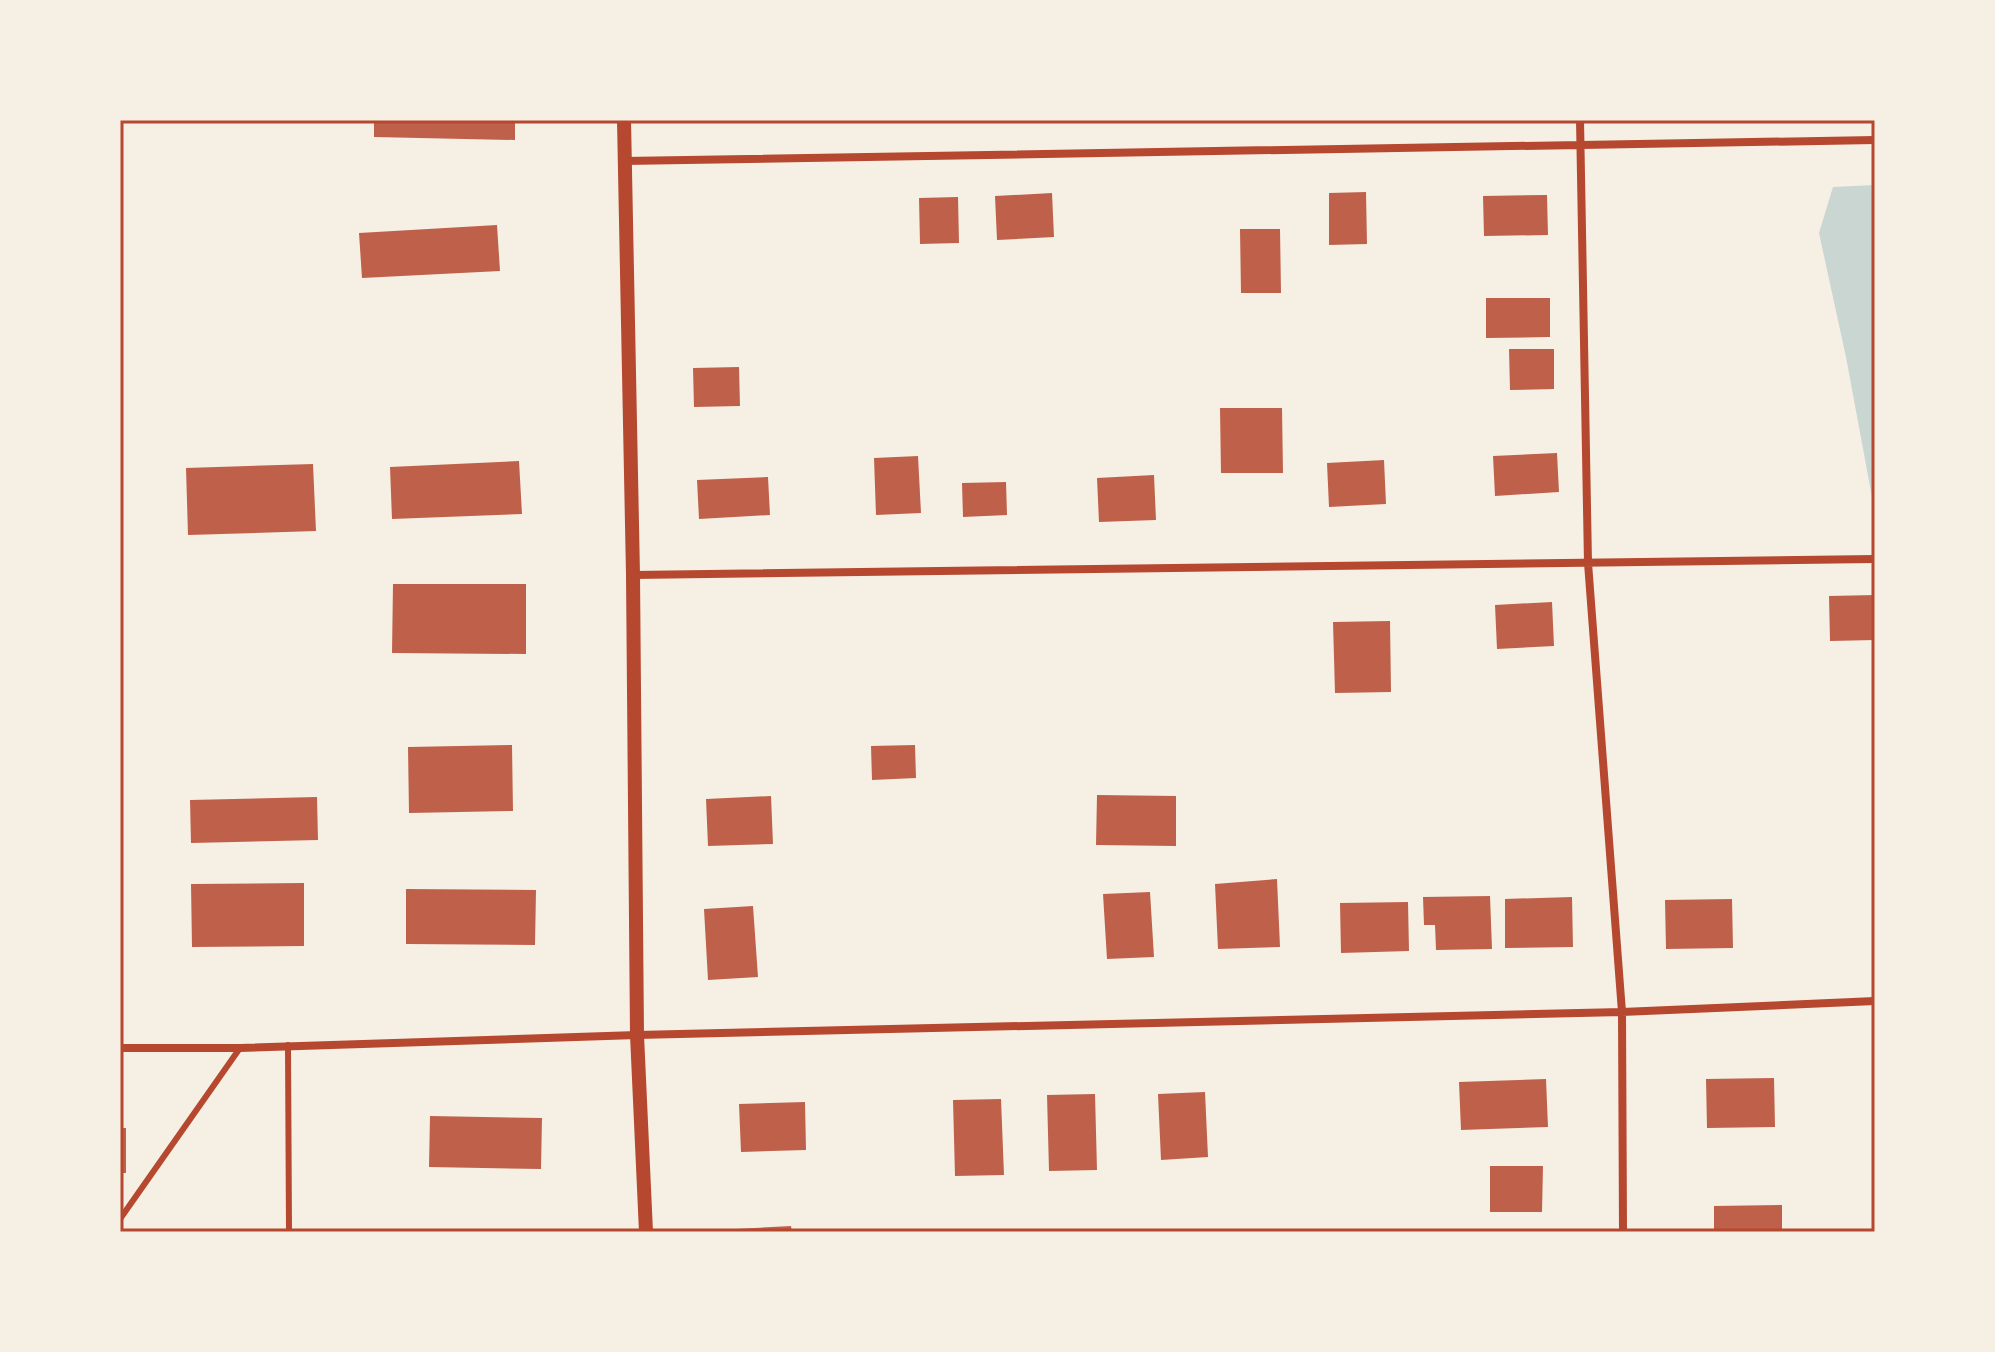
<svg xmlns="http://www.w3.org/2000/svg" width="1995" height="1352" font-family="Roboto,sans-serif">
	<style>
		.water { fill: #c9d6d2 }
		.building { fill: #bf614a }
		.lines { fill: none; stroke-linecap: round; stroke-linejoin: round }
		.service { stroke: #b5482f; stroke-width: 6 }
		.minor { stroke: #b5482f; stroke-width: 8 }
		.tertiary { stroke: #b5482f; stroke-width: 14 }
		.neatline { fill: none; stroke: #b5482f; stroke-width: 3 }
	</style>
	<rect width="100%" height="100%" fill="#f6efe4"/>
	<path class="water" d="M 1875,185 L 1875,498 L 1872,497 L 1846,357 L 1819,233 L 1833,187 Z"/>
	<path class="building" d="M 374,120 L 515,120 L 515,140 L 374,137 Z
		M 1366,192 L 1367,244 L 1329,245 L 1329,193 Z
		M 1052,193 L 1054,237 L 997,240 L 995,196 Z
		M 1547,195 L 1548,235 L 1484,236 L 1483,196 Z
		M 958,197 L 959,243 L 920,244 L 919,198 Z
		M 497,225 L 500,271 L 362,278 L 359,233 Z
		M 1240,229 L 1280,229 L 1281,293 L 1241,293 Z
		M 1486,298 L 1550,298 L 1550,337 L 1486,338 Z
		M 1509,349 L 1554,349 L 1554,389 L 1510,390 Z
		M 739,367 L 740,406 L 694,407 L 693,368 Z
		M 1220,408 L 1282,408 L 1283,473 L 1221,473 Z
		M 1557,453 L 1559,492 L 1495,496 L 1493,456 Z
		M 918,456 L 921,513 L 876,515 L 874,458 Z
		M 1384,460 L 1386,504 L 1329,507 L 1327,463 Z
		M 519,461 L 522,514 L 392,519 L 390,467 Z
		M 313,464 L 316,531 L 188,535 L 186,468 Z
		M 1154,475 L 1156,520 L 1099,522 L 1097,478 Z
		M 768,477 L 770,515 L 699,519 L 697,480 Z
		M 1006,482 L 1007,515 L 963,517 L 962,483 Z
		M 393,584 L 526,584 L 526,654 L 392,653 Z
		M 1875,595 L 1875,640 L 1830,641 L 1829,596 Z
		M 1552,602 L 1554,646 L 1497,649 L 1495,605 Z
		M 1390,621 L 1391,692 L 1335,693 L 1333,622 Z
		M 512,745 L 513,811 L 409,813 L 408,747 Z
		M 915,745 L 916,778 L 872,780 L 871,746 Z
		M 1097,795 L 1176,796 L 1176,846 L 1096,845 Z
		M 771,796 L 773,844 L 708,846 L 706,799 Z
		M 317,797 L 318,840 L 191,843 L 190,800 Z
		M 1277,879 L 1280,947 L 1218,949 L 1215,884 Z
		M 304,883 L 304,946 L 192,947 L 191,884 Z
		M 406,889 L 536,890 L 535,945 L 406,944 Z
		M 1150,892 L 1154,957 L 1107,959 L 1103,894 Z
		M 1490,896 L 1492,949 L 1436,950 L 1435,925 L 1424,925 L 1423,897 Z
		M 1572,897 L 1573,947 L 1505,948 L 1505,899 Z
		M 1732,899 L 1733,948 L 1666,949 L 1665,900 Z
		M 1408,902 L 1409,951 L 1341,953 L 1340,903 Z
		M 753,906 L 758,977 L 708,980 L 704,909 Z
		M 1774,1078 L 1775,1127 L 1707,1128 L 1706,1079 Z
		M 1546,1079 L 1548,1127 L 1461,1130 L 1459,1082 Z
		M 1205,1092 L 1208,1157 L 1161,1160 L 1158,1094 Z
		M 1095,1094 L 1097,1170 L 1049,1171 L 1047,1095 Z
		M 1001,1099 L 1004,1175 L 955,1176 L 953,1100 Z
		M 805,1102 L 806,1150 L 741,1152 L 739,1104 Z
		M 430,1116 L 542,1118 L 541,1169 L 429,1167 Z
		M 120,1128 L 126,1128 L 126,1173 L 120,1173 Z
		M 1490,1166 L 1543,1166 L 1542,1212 L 1490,1212 Z
		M 1782,1205 L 1782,1232 L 1714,1232 L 1714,1206 Z
		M 791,1226 L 792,1232 L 736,1232 L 736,1229 Z"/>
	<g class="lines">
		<path class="service" d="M 288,1045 L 289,1232
			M 120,1219 L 240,1048"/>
		<path class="minor" d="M 1580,120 L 1588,563 L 1622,1012 L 1623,1232
			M 624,161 L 1875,140
			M 633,575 L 1875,559
			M 120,1048 L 240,1048 L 637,1035 L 1622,1012 L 1875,1001"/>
		<path class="tertiary" d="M 624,120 L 633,575 L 637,1035 L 646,1232"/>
	</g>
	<rect width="1995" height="1352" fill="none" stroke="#f6efe4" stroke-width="244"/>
	<rect x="122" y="122" width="1751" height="1108" class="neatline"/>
</svg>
